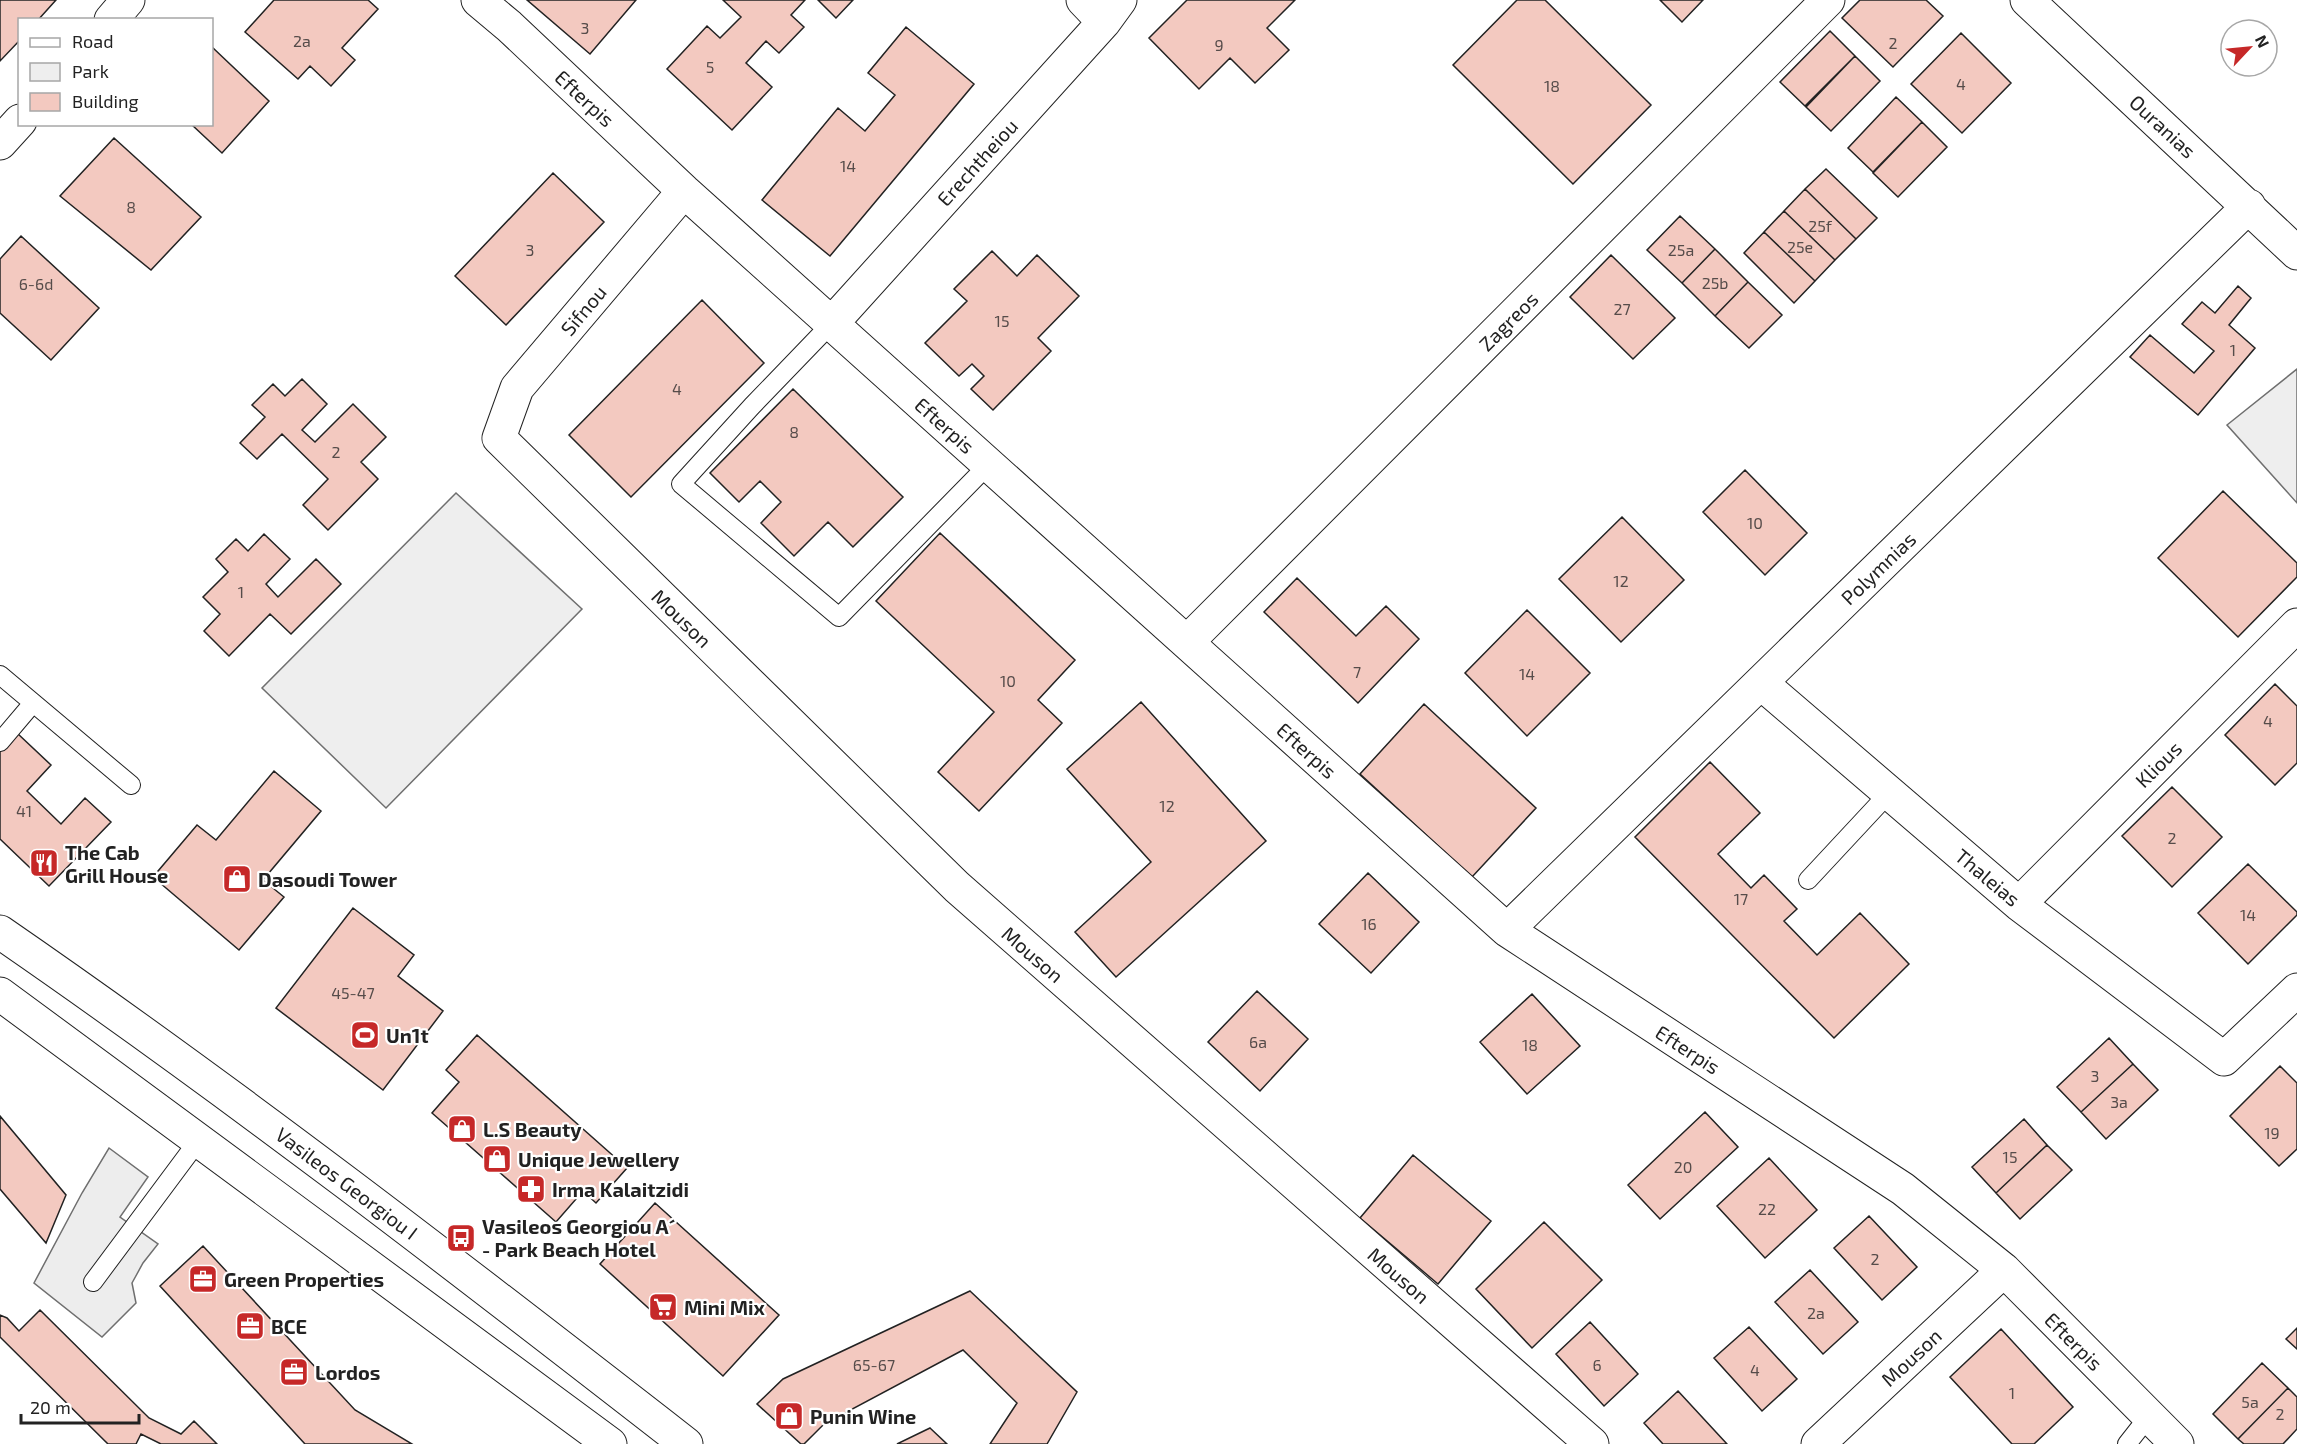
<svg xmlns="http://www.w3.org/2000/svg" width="2297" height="1444" font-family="'Exo 2',sans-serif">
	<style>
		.green { fill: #eee; stroke: #6f6f6f; stroke-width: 1.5 }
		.parking { fill: #ededed; stroke: #6f6f6f; stroke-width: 1.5 }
		.building { fill: #f3c9c0; stroke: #222; stroke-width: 1.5 }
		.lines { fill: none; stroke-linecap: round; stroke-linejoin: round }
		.service-casing { stroke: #222; stroke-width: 20 }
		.minor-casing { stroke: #222; stroke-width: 35 }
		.secondary-casing { stroke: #222; stroke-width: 35 }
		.primary-casing { stroke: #222; stroke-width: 35 }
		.service { stroke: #fff; stroke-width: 18 }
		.minor { stroke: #fff; stroke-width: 33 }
		.secondary { stroke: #fff; stroke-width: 33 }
		.primary { stroke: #fff; stroke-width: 33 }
		.labels { text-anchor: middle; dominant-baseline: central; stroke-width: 4.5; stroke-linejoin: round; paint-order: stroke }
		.number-label { font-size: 16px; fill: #564c4a }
		.street-label { font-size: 20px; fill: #222; stroke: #fff }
		.poi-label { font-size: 20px; font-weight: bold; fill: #222; stroke: #fff; text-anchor: start }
	</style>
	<rect width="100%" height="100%" fill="#fff"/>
	<path class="green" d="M 2297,369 L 2297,503 L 2227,425 Z
		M 456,493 L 582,609 L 386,808 L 262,688 Z"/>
	<path class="parking" d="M 109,1148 L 148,1177 L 120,1217 L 158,1244 L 143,1263 L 132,1283 L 136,1303 L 102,1337 L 34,1283 L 82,1193 Z"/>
	<path class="building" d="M 0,0 L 56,0 L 38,20 L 20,20 L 20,40 L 0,61 Z
		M 274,0 L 368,0 L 378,9 L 342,48 L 355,60 L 331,86 L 310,66 L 298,79 L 245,32 Z
		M 527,0 L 636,0 L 590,54 Z
		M 723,0 L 805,0 L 791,15 L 804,27 L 779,53 L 766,41 L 746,63 L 772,87 L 732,130 L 667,69 L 707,26 L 720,38 L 741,17 Z
		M 818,0 L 853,0 L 836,18 Z
		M 1187,0 L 1295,0 L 1267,28 L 1289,50 L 1255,83 L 1230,58 L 1199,89 L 1149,38 Z
		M 1517,0 L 1545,0 L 1651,105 L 1573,184 L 1453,65 Z
		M 1660,0 L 1703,0 L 1682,22 Z
		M 1860,0 L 1926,0 L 1943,16 L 1893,67 L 1842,18 Z
		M 906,27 L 974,84 L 830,256 L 762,200 L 838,108 L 865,131 L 895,95 L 868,73 Z
		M 1830,31 L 1855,56 L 1805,106 L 1780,82 Z
		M 1961,33 L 2011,83 L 1962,133 L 1911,84 Z
		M 212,47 L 269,101 L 222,153 L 191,124 L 212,124 Z
		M 1855,56 L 1880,81 L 1831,131 L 1806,107 Z
		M 1896,97 L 1922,122 L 1873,172 L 1848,148 Z
		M 1922,122 L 1947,147 L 1898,197 L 1873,173 Z
		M 114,138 L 201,217 L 151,270 L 60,196 Z
		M 1826,169 L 1877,218 L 1856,239 L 1805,189 Z
		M 553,173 L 604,222 L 506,325 L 455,276 Z
		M 1805,189 L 1856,239 L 1835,260 L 1784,211 Z
		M 1784,211 L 1835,260 L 1815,281 L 1764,232 Z
		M 1680,216 L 1715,249 L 1682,283 L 1647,250 Z
		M 1764,232 L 1815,281 L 1794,303 L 1744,253 Z
		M 21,236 L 99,308 L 51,360 L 0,313 L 0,259 Z
		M 1715,249 L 1748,282 L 1715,316 L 1682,283 Z
		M 992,251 L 1017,276 L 1037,255 L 1079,296 L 1038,338 L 1051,351 L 993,410 L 971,389 L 984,376 L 972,364 L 959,376 L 925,343 L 967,301 L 954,289 Z
		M 1611,255 L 1675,318 L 1633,359 L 1570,297 Z
		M 1748,282 L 1782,315 L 1749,348 L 1715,316 Z
		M 2238,286 L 2251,298 L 2229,325 L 2255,348 L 2198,415 L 2130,357 L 2150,335 L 2194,373 L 2214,351 L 2182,324 L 2202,302 L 2215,313 Z
		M 702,300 L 764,363 L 631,497 L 569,435 Z
		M 302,379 L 327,404 L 302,430 L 315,442 L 353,404 L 386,437 L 361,462 L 378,479 L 328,530 L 303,505 L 328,479 L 282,434 L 257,459 L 240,443 L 265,417 L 252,405 L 273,384 L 285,396 Z
		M 793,389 L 903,497 L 853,547 L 828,522 L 794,556 L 761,523 L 781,502 L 760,481 L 739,502 L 710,473 Z
		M 1745,470 L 1807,533 L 1765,575 L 1703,512 Z
		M 2223,491 L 2297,563 L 2297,577 L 2238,637 L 2158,558 Z
		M 1622,517 L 1684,580 L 1621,642 L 1559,579 Z
		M 940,533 L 1075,660 L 1038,700 L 1062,723 L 979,811 L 938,772 L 994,712 L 876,601 Z
		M 264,534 L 290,559 L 266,584 L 278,597 L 316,559 L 341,584 L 291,634 L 270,614 L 229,656 L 204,631 L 220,614 L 203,597 L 228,572 L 216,559 L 236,539 L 248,551 Z
		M 1297,578 L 1356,636 L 1386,606 L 1419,639 L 1358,703 L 1264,612 Z
		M 1527,610 L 1590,673 L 1527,736 L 1465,673 Z
		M 2275,684 L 2297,706 L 2297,763 L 2275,785 L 2225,735 Z
		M 1141,702 L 1266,841 L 1116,977 L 1075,932 L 1151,862 L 1067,769 Z
		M 1424,704 L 1536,808 L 1472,877 L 1360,774 Z
		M 17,733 L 51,765 L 27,791 L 61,824 L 85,798 L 111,822 L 49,886 L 0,839 L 0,750 Z
		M 1710,762 L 1760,813 L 1718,854 L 1751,888 L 1764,875 L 1797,909 L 1784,921 L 1817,955 L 1860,913 L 1909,964 L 1834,1038 L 1635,837 Z
		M 274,771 L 321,811 L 263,880 L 284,897 L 239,950 L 153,877 L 197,825 L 216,840 Z
		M 2172,787 L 2222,837 L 2172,887 L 2122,836 Z
		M 2248,864 L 2297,912 L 2297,915 L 2248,964 L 2198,913 Z
		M 1368,873 L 1419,922 L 1371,973 L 1319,924 Z
		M 353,908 L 414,955 L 398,976 L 443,1011 L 383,1090 L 276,1008 Z
		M 1257,991 L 1308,1039 L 1260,1091 L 1208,1042 Z
		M 1532,994 L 1580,1046 L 1527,1094 L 1480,1042 Z
		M 477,1035 L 627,1168 L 596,1203 L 583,1191 L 556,1222 L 432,1113 L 459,1082 L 446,1070 Z
		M 2109,1038 L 2133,1064 L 2081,1112 L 2057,1087 Z
		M 2133,1064 L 2158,1090 L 2106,1139 L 2081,1112 Z
		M 2280,1066 L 2297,1083 L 2297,1149 L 2279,1166 L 2230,1116 Z
		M 1705,1112 L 1738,1147 L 1660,1219 L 1628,1185 Z
		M 0,1116 L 66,1195 L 46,1243 L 0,1189 Z
		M 2024,1119 L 2047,1145 L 1996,1193 L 1972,1167 Z
		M 2047,1145 L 2072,1170 L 2020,1219 L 1996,1193 Z
		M 1413,1155 L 1491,1221 L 1438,1284 L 1360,1218 Z
		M 1769,1158 L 1817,1210 L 1765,1258 L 1717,1206 Z
		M 655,1203 L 779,1315 L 723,1376 L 600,1264 Z
		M 1869,1216 L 1917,1267 L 1882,1300 L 1834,1248 Z
		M 1544,1222 L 1602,1280 L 1532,1348 L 1476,1289 Z
		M 203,1246 L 355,1410 L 412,1444 L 305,1444 L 160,1286 Z
		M 1810,1270 L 1858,1322 L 1823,1354 L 1775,1302 Z
		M 970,1291 L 1077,1392 L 1047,1444 L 990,1444 L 1017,1403 L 963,1350 L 824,1424 L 804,1444 L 801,1444 L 757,1404 L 783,1379 Z
		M 40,1310 L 149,1418 L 181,1434 L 194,1421 L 217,1444 L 161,1444 L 141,1434 L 136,1444 L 108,1444 L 0,1337 L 0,1315 L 7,1318 L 19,1331 Z
		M 1590,1322 L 1638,1374 L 1604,1406 L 1556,1354 Z
		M 1749,1327 L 1797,1379 L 1762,1411 L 1714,1358 Z
		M 2297,1328 L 2297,1349 L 2286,1339 Z
		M 2001,1329 L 2073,1407 L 2034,1444 L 2012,1444 L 1950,1377 Z
		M 2262,1363 L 2288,1388 L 2238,1439 L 2213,1414 Z
		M 2288,1388 L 2297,1397 L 2297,1429 L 2283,1444 L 2244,1444 L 2238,1439 Z
		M 1678,1391 L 1727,1444 L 1663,1444 L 1644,1423 Z
		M 930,1428 L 947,1444 L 897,1444 Z"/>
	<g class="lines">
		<g class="service-casing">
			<path id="service" d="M 832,323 L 752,406 L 681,484 L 839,617 L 989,464
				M 0,675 L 131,785
				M 0,742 L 33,703
				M 1808,880 L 1889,793
				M 93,1282 L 198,1141
				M 2127,1444 L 2149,1416"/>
		</g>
		<g class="minor-casing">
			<path id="minor" d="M 478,0 L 509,26 L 684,191 L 1507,930 L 1903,1189 L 2004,1270 L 2177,1444
				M 1083,0 L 1104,22
				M 2027,0 L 2297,253
				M 684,191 L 517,388 L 499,438 L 957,887 L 1592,1444
				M 832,323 L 1104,22 L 1120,0
				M 1187,642 L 1828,0
				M 1761,683 L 2019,904 L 2224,1059 L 2297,990
				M 2019,904 L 2297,625
				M 1507,930 L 2249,206
				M 1818,1444 L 2004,1270"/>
		</g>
		<g class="secondary-casing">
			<path id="secondary" d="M 111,20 L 128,0
				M 0,143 L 20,121"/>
		</g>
		<g class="primary-casing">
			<path id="primary" d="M 0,932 C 235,1094 461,1269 686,1444
				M 0,994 L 610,1444"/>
		</g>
		<use href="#service" class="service"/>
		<use href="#minor" class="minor"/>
		<use href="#secondary" class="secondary"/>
		<use href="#primary" class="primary"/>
	</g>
	<defs>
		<g id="restaurant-square" transform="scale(1.5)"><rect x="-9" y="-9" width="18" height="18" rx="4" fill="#c62828" stroke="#fff"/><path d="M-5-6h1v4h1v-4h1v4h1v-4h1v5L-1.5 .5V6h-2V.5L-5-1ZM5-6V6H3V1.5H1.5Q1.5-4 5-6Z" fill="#fff"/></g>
		<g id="shop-square" transform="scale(1.5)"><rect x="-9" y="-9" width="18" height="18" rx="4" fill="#c62828" stroke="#fff"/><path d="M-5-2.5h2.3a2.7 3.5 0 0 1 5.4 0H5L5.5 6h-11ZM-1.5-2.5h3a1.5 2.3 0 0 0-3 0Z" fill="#fff"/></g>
		<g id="stadium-square" transform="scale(1.5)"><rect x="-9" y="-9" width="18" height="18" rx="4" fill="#c62828" stroke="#fff"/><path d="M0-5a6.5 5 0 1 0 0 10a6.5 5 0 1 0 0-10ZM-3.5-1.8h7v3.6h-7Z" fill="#fff"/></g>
		<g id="pharmacy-square" transform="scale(1.5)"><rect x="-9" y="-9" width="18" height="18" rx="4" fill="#c62828" stroke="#fff"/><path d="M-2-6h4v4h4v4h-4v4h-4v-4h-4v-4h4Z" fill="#fff"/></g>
		<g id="bus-square" transform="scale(1.5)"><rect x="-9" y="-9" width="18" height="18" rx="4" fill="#c62828" stroke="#fff"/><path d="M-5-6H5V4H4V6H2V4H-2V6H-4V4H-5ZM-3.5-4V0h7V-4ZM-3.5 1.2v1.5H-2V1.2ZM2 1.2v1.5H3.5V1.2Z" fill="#fff"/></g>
		<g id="office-square" transform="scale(1.5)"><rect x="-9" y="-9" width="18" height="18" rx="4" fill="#c62828" stroke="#fff"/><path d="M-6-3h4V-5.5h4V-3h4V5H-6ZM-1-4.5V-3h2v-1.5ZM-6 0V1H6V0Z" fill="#fff"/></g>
		<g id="supermarket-square" transform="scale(1.5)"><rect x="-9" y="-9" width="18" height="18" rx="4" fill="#c62828" stroke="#fff"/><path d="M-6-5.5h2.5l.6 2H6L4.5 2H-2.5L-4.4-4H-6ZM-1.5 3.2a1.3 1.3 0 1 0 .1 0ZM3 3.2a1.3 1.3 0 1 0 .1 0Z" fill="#fff"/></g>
	</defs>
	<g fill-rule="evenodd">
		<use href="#restaurant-square" x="44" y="863"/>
		<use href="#shop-square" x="237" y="879"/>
		<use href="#stadium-square" x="365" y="1035"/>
		<use href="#shop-square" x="462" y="1129"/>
		<use href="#shop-square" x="497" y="1159"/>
		<use href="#pharmacy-square" x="531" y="1189"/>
		<use href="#bus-square" x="461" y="1238"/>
		<use href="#office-square" x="203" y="1279"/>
		<use href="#supermarket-square" x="663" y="1307"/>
		<use href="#office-square" x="250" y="1326"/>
		<use href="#office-square" x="294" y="1372"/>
		<use href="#shop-square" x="789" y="1416"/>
	</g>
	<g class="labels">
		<g class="number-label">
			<text x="585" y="27">3</text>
			<text x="302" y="40">2a</text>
			<text x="1893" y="42">2</text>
			<text x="1219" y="44">9</text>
			<text x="710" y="66">5</text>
			<text x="1961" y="83">4</text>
			<text x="1552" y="85">18</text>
			<text x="848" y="165">14</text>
			<text x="131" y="206">8</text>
			<text x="1820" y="225">25f</text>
			<text x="1800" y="246">25e</text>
			<text x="530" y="249">3</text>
			<text x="1681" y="249">25a</text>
			<text x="1715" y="282">25b</text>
			<text x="36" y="283">6-6d</text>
			<text x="1622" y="308">27</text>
			<text x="1002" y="320">15</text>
			<text x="2233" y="349">1</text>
			<text x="677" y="388">4</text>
			<text x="794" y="431">8</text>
			<text x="336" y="451">2</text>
			<text x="1755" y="522">10</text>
			<text x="1621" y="580">12</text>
			<text x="241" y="591">1</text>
			<text x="1357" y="671">7</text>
			<text x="1527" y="673">14</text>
			<text x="1008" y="680">10</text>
			<text x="2268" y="720">4</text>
			<text x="1167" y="805">12</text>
			<text x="24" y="810">41</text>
			<text x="2172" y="837">2</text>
			<text x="1741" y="898">17</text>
			<text x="2248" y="914">14</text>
			<text x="1369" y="923">16</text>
			<text x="353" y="992">45-47</text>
			<text x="1258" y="1041">6a</text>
			<text x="1530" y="1044">18</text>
			<text x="2095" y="1075">3</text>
			<text x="2119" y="1101">3a</text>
			<text x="2272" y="1132">19</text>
			<text x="2010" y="1156">15</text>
			<text x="1683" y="1166">20</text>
			<text x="1767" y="1208">22</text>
			<text x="1875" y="1258">2</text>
			<text x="1816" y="1312">2a</text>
			<text x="874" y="1364">65-67</text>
			<text x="1597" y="1364">6</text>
			<text x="1755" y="1369">4</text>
			<text x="2012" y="1392">1</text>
			<text x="2250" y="1401">5a</text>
			<text x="2280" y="1413">2</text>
		</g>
		<g class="street-label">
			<text transform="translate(585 98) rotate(43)">Efterpis</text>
			<text transform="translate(2163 126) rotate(43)">Ouranias</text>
			<text transform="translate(977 162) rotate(-48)">Erechtheiou</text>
			<text transform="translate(583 310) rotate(-50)">Sifnou</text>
			<text transform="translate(1508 321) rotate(-45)">Zagreos</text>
			<text transform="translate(945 425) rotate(42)">Efterpis</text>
			<text transform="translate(1878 568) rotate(-44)">Polymnias</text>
			<text transform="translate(682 618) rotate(44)">Mouson</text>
			<text transform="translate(1307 750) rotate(42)">Efterpis</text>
			<text transform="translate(2158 764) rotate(-45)">Klious</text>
			<text transform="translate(1988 877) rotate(40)">Thaleias</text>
			<text transform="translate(1033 954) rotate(41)">Mouson</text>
			<text transform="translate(1688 1049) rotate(33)">Efterpis</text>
			<text transform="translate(347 1183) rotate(37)">Vasileos Georgiou I</text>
			<text transform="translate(1399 1275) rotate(41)">Mouson</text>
			<text transform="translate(2074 1341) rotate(45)">Efterpis</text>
			<text transform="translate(1911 1357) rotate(-43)">Mouson</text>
		</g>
		<g class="poi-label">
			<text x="65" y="852">The Cab<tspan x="65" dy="23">Grill House</tspan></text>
			<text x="258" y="879">Dasoudi Tower</text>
			<text x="386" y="1035">Un1t</text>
			<text x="483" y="1129">L.S Beauty</text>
			<text x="518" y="1159">Unique Jewellery</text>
			<text x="552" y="1189">Irma Kalaitzidi</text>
			<text x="482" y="1226">Vasileos Georgiou A´<tspan x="482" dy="23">- Park Beach Hotel</tspan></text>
			<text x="224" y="1279">Green Properties</text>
			<text x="684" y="1307">Mini Mix</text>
			<text x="271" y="1326">BCE</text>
			<text x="315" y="1372">Lordos</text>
			<text x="810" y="1416">Punin Wine</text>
		</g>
	</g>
	<rect x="18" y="18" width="195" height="108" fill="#ffffff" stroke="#a7a7a7" stroke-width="1.5"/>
	<rect x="30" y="38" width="30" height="9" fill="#ffffff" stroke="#a7a7a7" stroke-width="1.5"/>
	<text x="72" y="48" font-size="18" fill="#222222">Road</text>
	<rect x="30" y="63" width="30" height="18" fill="#eeeeee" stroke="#a7a7a7" stroke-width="1.5"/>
	<text x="72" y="78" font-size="18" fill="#222222">Park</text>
	<rect x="30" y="93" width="30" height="18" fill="#f3c9c0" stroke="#a7a7a7" stroke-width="1.5"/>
	<text x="72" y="108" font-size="18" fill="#222222">Building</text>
	<g transform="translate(2249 48) rotate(64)"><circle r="28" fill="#ffffff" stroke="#a7a7a7" stroke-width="1.5"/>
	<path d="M0-4.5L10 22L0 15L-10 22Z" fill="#c62828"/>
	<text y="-9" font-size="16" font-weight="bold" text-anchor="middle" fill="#222222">N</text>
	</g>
	<path d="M21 1414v9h118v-9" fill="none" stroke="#222222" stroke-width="3"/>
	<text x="30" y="1414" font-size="18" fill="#222222" stroke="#ffffff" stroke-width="4.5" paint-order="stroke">20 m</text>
</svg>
